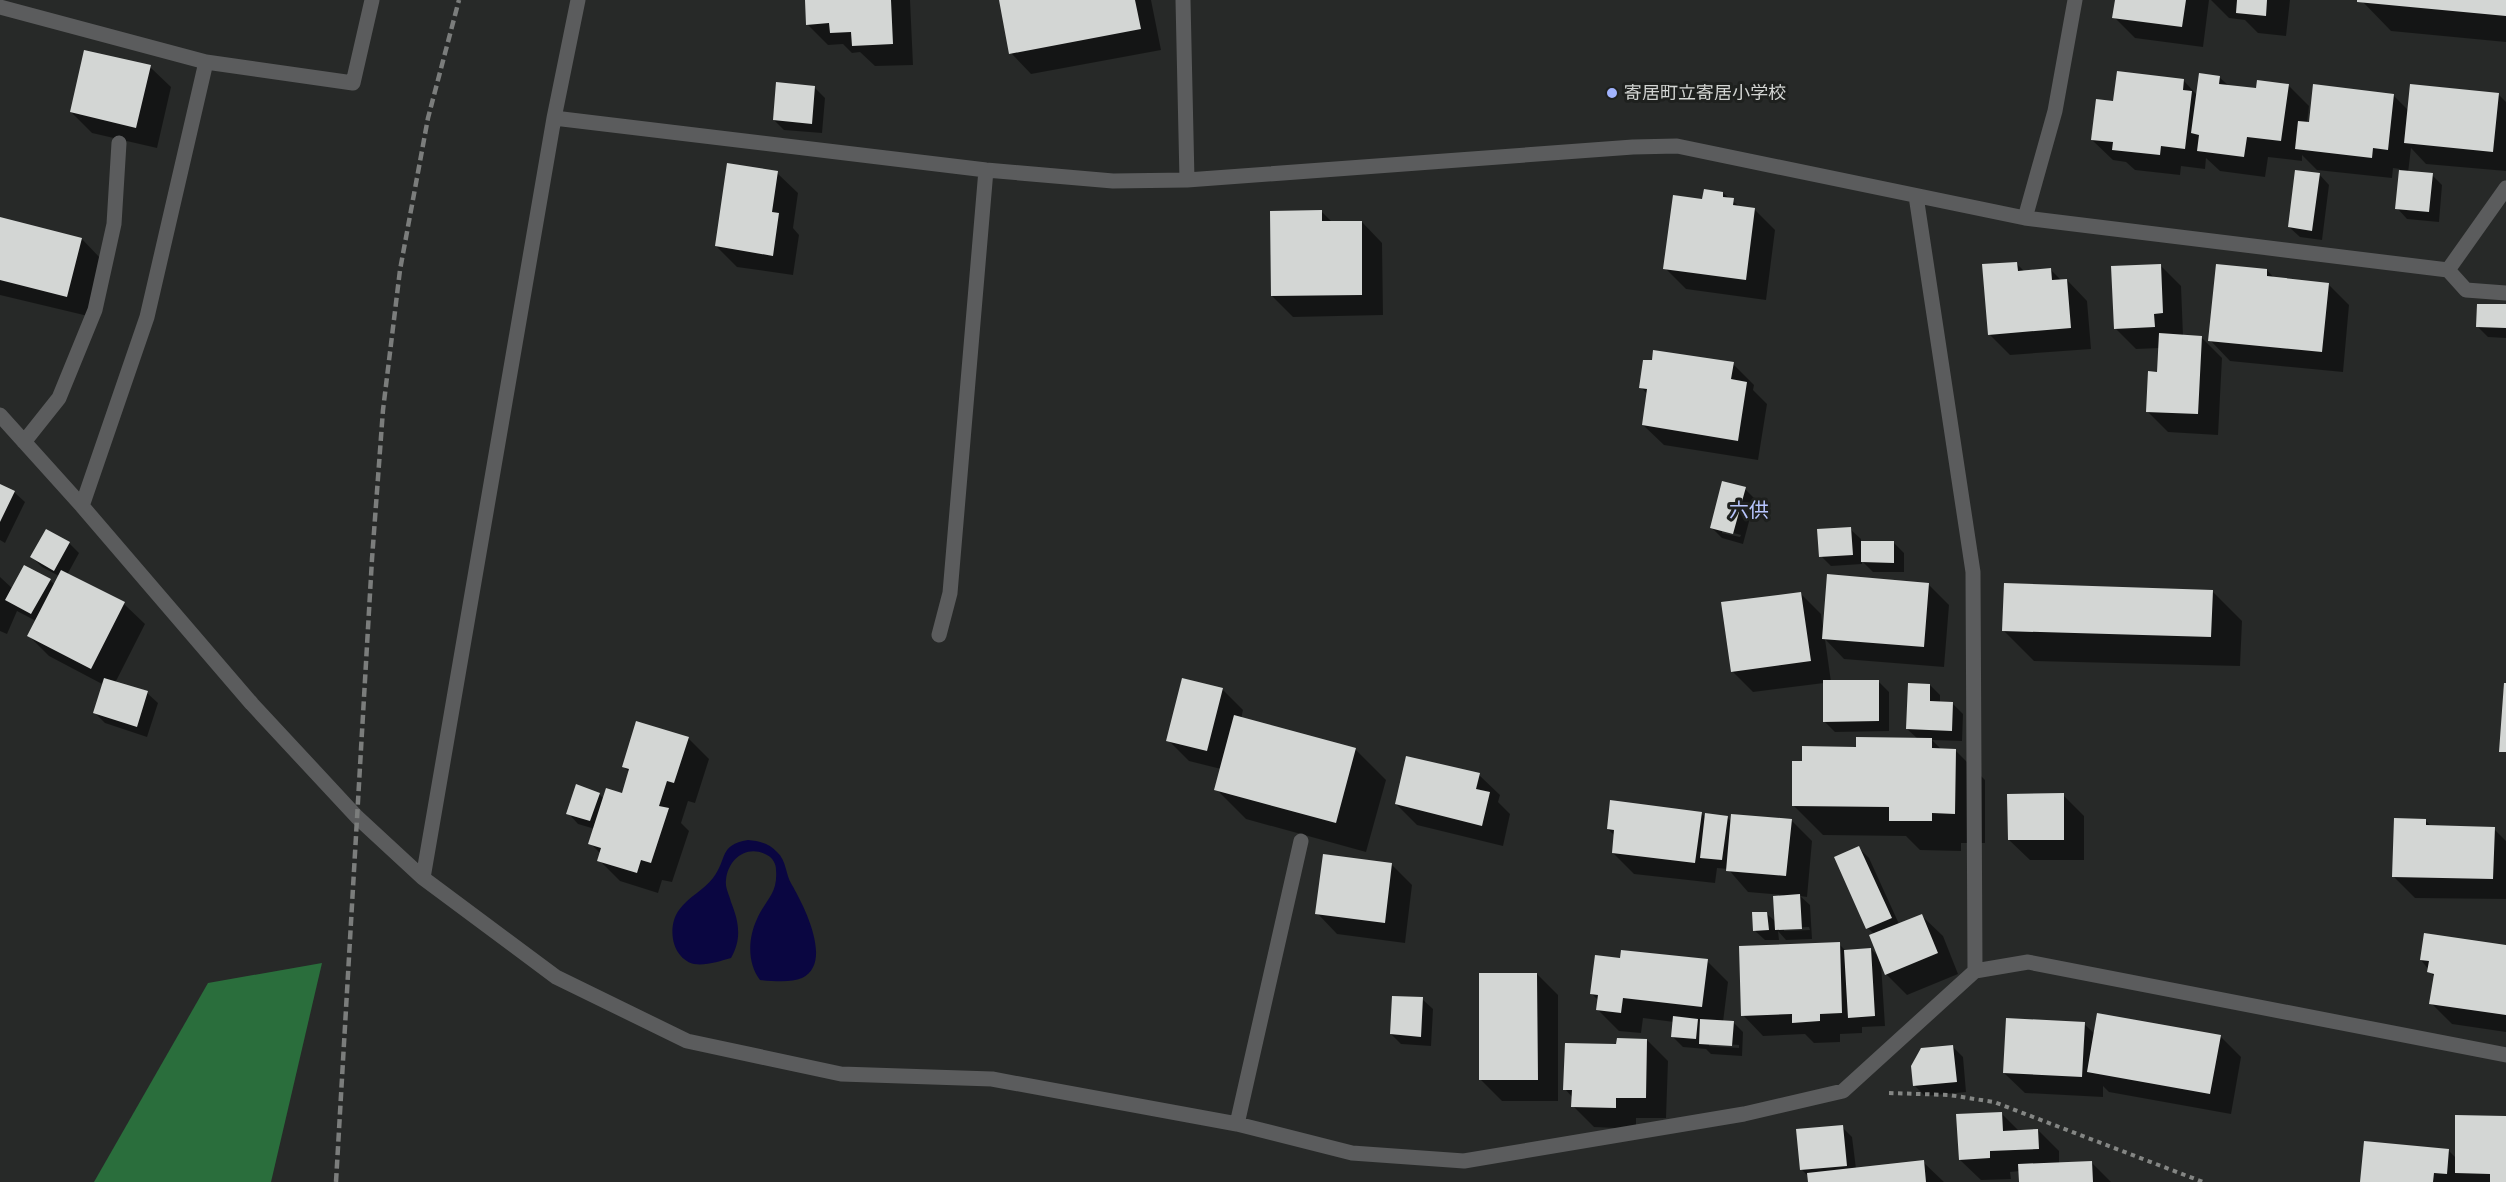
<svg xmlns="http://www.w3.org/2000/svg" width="2506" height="1182" font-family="'DM Sans','Noto Sans JP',sans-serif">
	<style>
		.forest { fill: #2a6e3c }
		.water { fill: #0a0641 }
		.shadow { fill: #0007; fill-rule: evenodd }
		.building { fill: #d3d6d4 }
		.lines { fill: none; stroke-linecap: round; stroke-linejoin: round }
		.path { stroke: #848684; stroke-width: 4; stroke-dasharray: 4.5 4.5; stroke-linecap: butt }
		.minor { stroke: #5b5c5d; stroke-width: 15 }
		.rail { stroke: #7b7d7c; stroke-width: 4.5; stroke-dasharray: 9 4.5; stroke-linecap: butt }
		.poi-dot { fill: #a1b3fd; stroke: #1e201e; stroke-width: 2 }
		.labels { text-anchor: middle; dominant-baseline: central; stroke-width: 6; stroke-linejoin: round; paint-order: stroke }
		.poi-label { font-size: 18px; fill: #d3d5d3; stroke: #1e201e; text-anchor: start }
		.neighbourhood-label { font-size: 20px; fill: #b7c5fd; stroke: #1e201e }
	</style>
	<rect width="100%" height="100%" fill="#272928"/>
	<path class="forest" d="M 322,963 L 271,1182 L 94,1182 L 208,983 Z"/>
	<path class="water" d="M 748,840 C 759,841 769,843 777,852 C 787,861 785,874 792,885 C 803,904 834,963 802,978 C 791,983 773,981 760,980 C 747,963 748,938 757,919 C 766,899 778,894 776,870 C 776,864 773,858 767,855 C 747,844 728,859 726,880 C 725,888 729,894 731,902 C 739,922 742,939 731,958 C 720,961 706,966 694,964 C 671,958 667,926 679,910 C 688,897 704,890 713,878 C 728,859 718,845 748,840 Z"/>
	<path class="shadow" d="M 806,0 L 910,0 L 913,65 L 875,66 L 860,52 L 852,53 L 843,44 L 828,45 L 807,24 Z
		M 1001,0 L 1151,0 L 1161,50 L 1031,74 L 1011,53 Z
		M 2116,0 L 2209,0 L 2203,47 L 2135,38 L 2114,17 Z
		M 2211,0 L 2290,0 L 2286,36 L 2258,33 L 2245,20 L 2229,18 Z
		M 2361,0 L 2506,0 L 2506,42 L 2391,31 Z
		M 150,67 L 171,87 L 157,148 L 92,133 L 71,112 Z
		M 2219,77 L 2229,86 L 2257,90 L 2288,85 L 2309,106 L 2307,123 L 2394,96 L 2409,111 L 2498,94 L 2506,102 L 2506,171 L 2426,164 L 2411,148 L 2408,173 L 2432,175 L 2442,185 L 2439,222 L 2407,219 L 2397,208 L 2400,169 L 2393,168 L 2392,178 L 2317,170 L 2302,155 L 2302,161 L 2268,157 L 2265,177 L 2220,171 L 2206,158 L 2205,169 L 2181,166 L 2180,175 L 2135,170 L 2126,162 L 2113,160 L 2092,140 L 2114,103 L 2184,81 L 2197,95 Z
		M 815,88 L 825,98 L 822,133 L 784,130 L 774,120 Z
		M 777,173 L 798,193 L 793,228 L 799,235 L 793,275 L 737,267 L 716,246 Z
		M 2319,174 L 2329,185 L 2322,240 L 2300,237 L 2289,227 Z
		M 1723,193 L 1741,208 L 1754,209 L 1775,230 L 1766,300 L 1686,289 L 1665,268 L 1703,200 Z
		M 1322,212 L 1332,222 L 1362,222 L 1382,243 L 1383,315 L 1293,317 L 1272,296 Z
		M 0,219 L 82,239 L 102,260 L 88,316 L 0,295 Z
		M 2016,263 L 2025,272 L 2051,270 L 2062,281 L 2067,280 L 2087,301 L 2091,349 L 2010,355 L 1989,334 Z
		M 2160,265 L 2181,286 L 2183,336 L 2201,337 L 2222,358 L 2218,435 L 2168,432 L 2148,412 L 2158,373 L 2160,348 L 2136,349 L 2115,328 Z
		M 2267,270 L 2275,279 L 2328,284 L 2349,305 L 2343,372 L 2230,361 L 2210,340 Z
		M 2506,306 L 2506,338 L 2488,337 L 2478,327 Z
		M 1733,364 L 1754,385 L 1753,390 L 1767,404 L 1758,460 L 1664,445 L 1643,425 L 1648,395 L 1641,387 Z
		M 0,486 L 14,492 L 25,502 L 5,543 L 0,540 Z
		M 1745,489 L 1755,499 L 1743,544 L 1722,538 L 1712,528 ZM 1722,530 L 1741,535 L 1740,537 L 1722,533 Z
		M 1850,529 L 1861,539 L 1861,542 L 1894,543 L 1904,553 L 1904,572 L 1873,572 L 1862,561 L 1862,564 L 1831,566 L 1821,556 Z
		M 69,543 L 79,553 L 67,575 L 124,604 L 145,624 L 115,683 L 147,693 L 158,703 L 147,737 L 105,723 L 95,713 L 104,685 L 49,656 L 28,635 L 36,621 L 17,611 L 7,634 L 0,631 L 0,577 L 13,589 L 50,580 L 55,585 L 59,576 L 42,567 L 32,557 Z
		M 1928,584 L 1949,605 L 1944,667 L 1844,659 L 1825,639 L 1831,682 L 1878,681 L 1889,692 L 1889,731 L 1835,732 L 1825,722 L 1824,683 L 1753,692 L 1732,671 L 1800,593 L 1821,614 L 1823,628 Z
		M 2212,591 L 2242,621 L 2240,666 L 2034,661 L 2004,631 Z
		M 1930,685 L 1940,695 L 1940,703 L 1952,703 L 1963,714 L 1962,741 L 1932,740 L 1942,750 L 1955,750 L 1985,780 L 1985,843 L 1961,843 L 1961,851 L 1920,850 L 1906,836 L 1823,835 L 1793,805 L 1803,762 L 1857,748 L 1918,739 L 1907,729 Z
		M 1222,689 L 1243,710 L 1241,719 L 1356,750 L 1386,780 L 1366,852 L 1246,819 L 1216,789 L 1221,769 L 1189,761 L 1168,740 Z
		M 688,738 L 709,759 L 695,803 L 688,801 L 681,823 L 689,831 L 672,882 L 662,880 L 658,893 L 620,881 L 599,860 L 601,854 L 590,843 L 595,829 L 578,824 L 568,813 L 599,794 L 604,799 L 622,794 L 630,773 L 624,767 Z
		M 1479,775 L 1500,795 L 1498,802 L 1510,814 L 1503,846 L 1417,825 L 1396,804 Z
		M 2063,795 L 2084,816 L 2084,860 L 2030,860 L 2009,840 Z
		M 1701,813 L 1706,818 L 1727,817 L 1732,822 L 1791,820 L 1812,841 L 1807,897 L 1800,896 L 1810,905 L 1812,939 L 1786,940 L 1778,931 L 1779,940 L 1765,940 L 1754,930 L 1766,913 L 1776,922 L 1783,895 L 1748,892 L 1728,869 L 1717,868 L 1715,883 L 1634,874 L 1613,853 L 1615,836 L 1608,829 ZM 1809,927 L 1810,930 L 1784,931 L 1784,928 Z
		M 2425,820 L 2432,827 L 2494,829 L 2506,841 L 2506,899 L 2415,898 L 2394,877 Z
		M 1859,848 L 1869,858 L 1899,924 L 1922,916 L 1943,936 L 1958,974 L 1907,995 L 1886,974 L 1881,964 L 1885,1026 L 1862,1027 L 1862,1033 L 1840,1034 L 1840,1042 L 1814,1043 L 1805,1034 L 1763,1036 L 1743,1015 L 1839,944 L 1846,951 L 1871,949 L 1880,958 L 1874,934 L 1868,928 Z
		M 1392,865 L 1412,885 L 1405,943 L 1337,934 L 1317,913 Z
		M 2506,947 L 2506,1032 L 2452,1024 L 2431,1003 L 2435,978 L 2421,960 Z
		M 1621,960 L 1707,961 L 1728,982 L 1723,1022 L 1733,1022 L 1743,1032 L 1742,1056 L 1711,1054 L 1706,1049 L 1683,1047 L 1673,1037 L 1674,1022 L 1643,1018 L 1641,1033 L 1619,1031 L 1598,1010 L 1599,1001 L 1592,994 ZM 1709,1043 L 1739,1045 L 1739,1048 L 1709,1046 Z
		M 1537,974 L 1558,995 L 1558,1101 L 1502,1101 L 1481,1080 Z
		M 1422,999 L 1433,1009 L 1431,1046 L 1401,1044 L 1391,1034 Z
		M 2084,1024 L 2095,1034 L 2220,1036 L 2241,1057 L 2231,1114 L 2109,1092 L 2103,1086 L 2103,1097 L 2025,1093 L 2004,1073 Z
		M 1647,1040 L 1668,1061 L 1666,1118 L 1636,1118 L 1636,1129 L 1594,1127 L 1573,1106 L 1573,1098 L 1565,1089 L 1617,1045 Z
		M 1953,1047 L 1963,1057 L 1966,1092 L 1925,1096 L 1915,1086 Z
		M 2001,1113 L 2019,1131 L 2038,1130 L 2059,1151 L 2059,1164 L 2091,1162 L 2111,1182 L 2021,1182 L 2020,1171 L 2010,1172 L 2011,1179 L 1981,1180 L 1960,1160 Z
		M 2506,1117 L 2506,1182 L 2362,1182 L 2448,1150 L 2456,1158 Z
		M 1842,1127 L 1852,1137 L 1856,1169 L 1923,1162 L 1944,1182 L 1810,1182 L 1809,1177 L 1801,1169 Z"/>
	<path class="building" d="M 805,0 L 891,0 L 893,44 L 852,46 L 851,32 L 830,33 L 829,23 L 806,25 Z
		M 999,0 L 1135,0 L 1141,29 L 1009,54 Z
		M 2115,0 L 2186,0 L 2182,27 L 2112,18 Z
		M 2237,0 L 2267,0 L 2266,16 L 2236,13 Z
		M 2357,0 L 2506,0 L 2506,16 L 2357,2 Z
		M 84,50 L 151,65 L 136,128 L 70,112 Z
		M 2117,71 L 2184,79 L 2183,90 L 2192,91 L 2185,149 L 2161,146 L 2160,155 L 2112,150 L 2113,142 L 2091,140 L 2096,99 L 2113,101 Z
		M 2199,73 L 2220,76 L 2219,84 L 2256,88 L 2257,80 L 2289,84 L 2281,141 L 2247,137 L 2244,157 L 2197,151 L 2199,135 L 2191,133 Z
		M 776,82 L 815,86 L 812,124 L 773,120 Z
		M 2313,84 L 2394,94 L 2388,150 L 2373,148 L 2372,158 L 2295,149 L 2298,121 L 2309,122 Z
		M 2410,84 L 2499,93 L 2493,152 L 2404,143 Z
		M 727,163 L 778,171 L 772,212 L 779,213 L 773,256 L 715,246 Z
		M 2295,170 L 2320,173 L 2312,231 L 2288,227 Z
		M 2399,170 L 2433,173 L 2429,212 L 2395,209 Z
		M 1704,189 L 1723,192 L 1723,197 L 1734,198 L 1733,205 L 1755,208 L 1746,280 L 1663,269 L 1673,195 L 1702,199 Z
		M 1322,210 L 1322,221 L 1362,221 L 1362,295 L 1271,296 L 1270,211 Z
		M 0,217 L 82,238 L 67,297 L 0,280 Z
		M 2017,262 L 2018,271 L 2051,268 L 2052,280 L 2067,279 L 2071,328 L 1988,335 L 1982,264 Z
		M 2161,264 L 2163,313 L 2154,314 L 2155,327 L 2114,329 L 2111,266 Z
		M 2216,264 L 2267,269 L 2267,276 L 2329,283 L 2322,352 L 2208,341 Z
		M 2477,304 L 2506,304 L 2506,328 L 2476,327 Z
		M 2159,333 L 2202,336 L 2198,414 L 2146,412 L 2148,371 L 2157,372 Z
		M 1653,350 L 1734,362 L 1731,379 L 1747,382 L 1738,441 L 1642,425 L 1647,389 L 1639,388 L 1643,360 L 1652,360 Z
		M 1722,481 L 1746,487 L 1733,534 L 1710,528 Z
		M 0,484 L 15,491 L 0,522 Z
		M 1851,527 L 1853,555 L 1819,557 L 1817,529 Z
		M 46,529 L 70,542 L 54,571 L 30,557 Z
		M 1861,541 L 1894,541 L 1894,563 L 1861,562 Z
		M 24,565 L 51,579 L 31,614 L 5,600 Z
		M 61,570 L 125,602 L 91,669 L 27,636 Z
		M 1827,574 L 1929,583 L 1924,647 L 1822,639 Z
		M 2004,583 L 2213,590 L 2211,637 L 2002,631 Z
		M 1801,592 L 1811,661 L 1731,672 L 1721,602 Z
		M 104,678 L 148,691 L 137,727 L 93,713 Z
		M 1182,678 L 1223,688 L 1207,751 L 1166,741 Z
		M 1823,680 L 1879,680 L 1879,721 L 1823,722 Z
		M 1908,683 L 1930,684 L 1930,701 L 1953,702 L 1952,731 L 1906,729 Z
		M 2504,683 L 2506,683 L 2506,752 L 2499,752 Z
		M 1234,715 L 1356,748 L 1336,823 L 1214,790 Z
		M 636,721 L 689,737 L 674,783 L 667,781 L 659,806 L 669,808 L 651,863 L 641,860 L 637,873 L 597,861 L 601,848 L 588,844 L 606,788 L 622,793 L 629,769 L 622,767 Z
		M 1856,737 L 1932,738 L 1932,748 L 1956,749 L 1955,814 L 1932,813 L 1932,821 L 1889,821 L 1889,807 L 1792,806 L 1792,761 L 1802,761 L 1802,746 L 1856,747 Z
		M 1406,756 L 1480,773 L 1476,789 L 1490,792 L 1482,826 L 1395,804 Z
		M 576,784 L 600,793 L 590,821 L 566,814 Z
		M 2064,793 L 2064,840 L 2008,840 L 2007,794 Z
		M 1610,800 L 1702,812 L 1695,863 L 1612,853 L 1614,830 L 1607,829 Z
		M 1705,813 L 1728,816 L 1722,860 L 1700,858 Z
		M 1731,814 L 1792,819 L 1786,876 L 1726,871 Z
		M 2394,818 L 2426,819 L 2426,825 L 2495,827 L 2493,879 L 2392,877 Z
		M 1859,846 L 1892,918 L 1866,929 L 1834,857 Z
		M 1323,854 L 1392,863 L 1385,923 L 1315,914 Z
		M 1800,894 L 1802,929 L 1775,930 L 1773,896 Z
		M 1752,912 L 1767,912 L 1769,930 L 1753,931 Z
		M 1922,914 L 1938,953 L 1885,975 L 1869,935 Z
		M 2424,933 L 2506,945 L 2506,1015 L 2429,1004 L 2434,974 L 2427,972 L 2429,961 L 2420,960 Z
		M 1840,942 L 1842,1013 L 1820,1014 L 1820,1021 L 1792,1023 L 1792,1014 L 1741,1016 L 1739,946 Z
		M 1871,948 L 1875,1016 L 1848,1018 L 1844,950 Z
		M 1621,950 L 1708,959 L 1702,1007 L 1623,998 L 1621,1013 L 1596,1010 L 1598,995 L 1590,994 L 1595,955 L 1620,958 Z
		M 1479,973 L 1537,973 L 1538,1080 L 1479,1080 Z
		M 1392,996 L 1423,997 L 1421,1037 L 1390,1034 Z
		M 2097,1013 L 2221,1035 L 2210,1094 L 2087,1072 Z
		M 1673,1016 L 1698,1019 L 1696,1039 L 1671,1037 Z
		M 2006,1018 L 2085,1022 L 2082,1077 L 2003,1073 Z
		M 1700,1019 L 1734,1021 L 1732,1046 L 1699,1044 Z
		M 1617,1038 L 1647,1039 L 1646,1098 L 1616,1098 L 1616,1108 L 1571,1107 L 1572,1090 L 1563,1090 L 1565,1043 L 1616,1044 Z
		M 1953,1045 L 1957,1082 L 1913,1086 L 1911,1066 L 1921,1048 Z
		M 2002,1112 L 2003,1131 L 2038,1129 L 2039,1149 L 1990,1151 L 1990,1158 L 1959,1160 L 1956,1114 Z
		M 2455,1115 L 2506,1116 L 2506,1182 L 2490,1182 L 2490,1174 L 2455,1173 Z
		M 1843,1125 L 1847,1166 L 1800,1170 L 1796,1129 Z
		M 2364,1141 L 2449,1149 L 2447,1174 L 2434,1173 L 2433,1182 L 2360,1182 Z
		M 1924,1160 L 1926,1182 L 1808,1182 L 1807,1173 Z
		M 2092,1161 L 2093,1182 L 2019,1182 L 2018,1164 Z"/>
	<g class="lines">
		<path class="path" d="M 1889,1093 L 1949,1095 L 1994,1102 L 2203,1182"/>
		<path class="minor" d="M 1183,0 L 1187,180
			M 0,7 L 206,62 L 147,317 L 82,506
			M 206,62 L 353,83 L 372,0
			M 554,118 L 986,170 L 1113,181 L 1187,180 L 1633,147 L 1677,146 L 2025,218 L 2055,111 L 2075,0
			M 1916,196 L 1973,572 L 1975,971
			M 2025,218 L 2448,270 L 2466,290 L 2506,293
			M 2448,270 L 2506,188
			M 0,415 L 82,506 L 252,704 L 357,817 L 423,878 L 556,977 L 687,1041 L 841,1074 L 992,1079 L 1237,1124 L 1352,1153 L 1464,1161 L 1744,1114 L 1843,1091 L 1975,971 L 2028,962 L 2506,1055
			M 24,442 L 59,398 L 95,310 L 114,224 L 119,143
			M 939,635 L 950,593 L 986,170
			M 423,878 L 554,118 L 578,0
			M 1237,1124 L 1301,841"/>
		<path class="rail" d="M 336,1182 L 372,559 L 383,410 L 400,270 L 428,118 L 459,0"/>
	</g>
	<circle class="poi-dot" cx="1612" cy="93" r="6"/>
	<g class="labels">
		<g class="poi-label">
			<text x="1624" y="93">寄居町立寄居小学校</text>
		</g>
		<g class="neighbourhood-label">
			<text x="1749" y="510">六供</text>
		</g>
	</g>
</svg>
